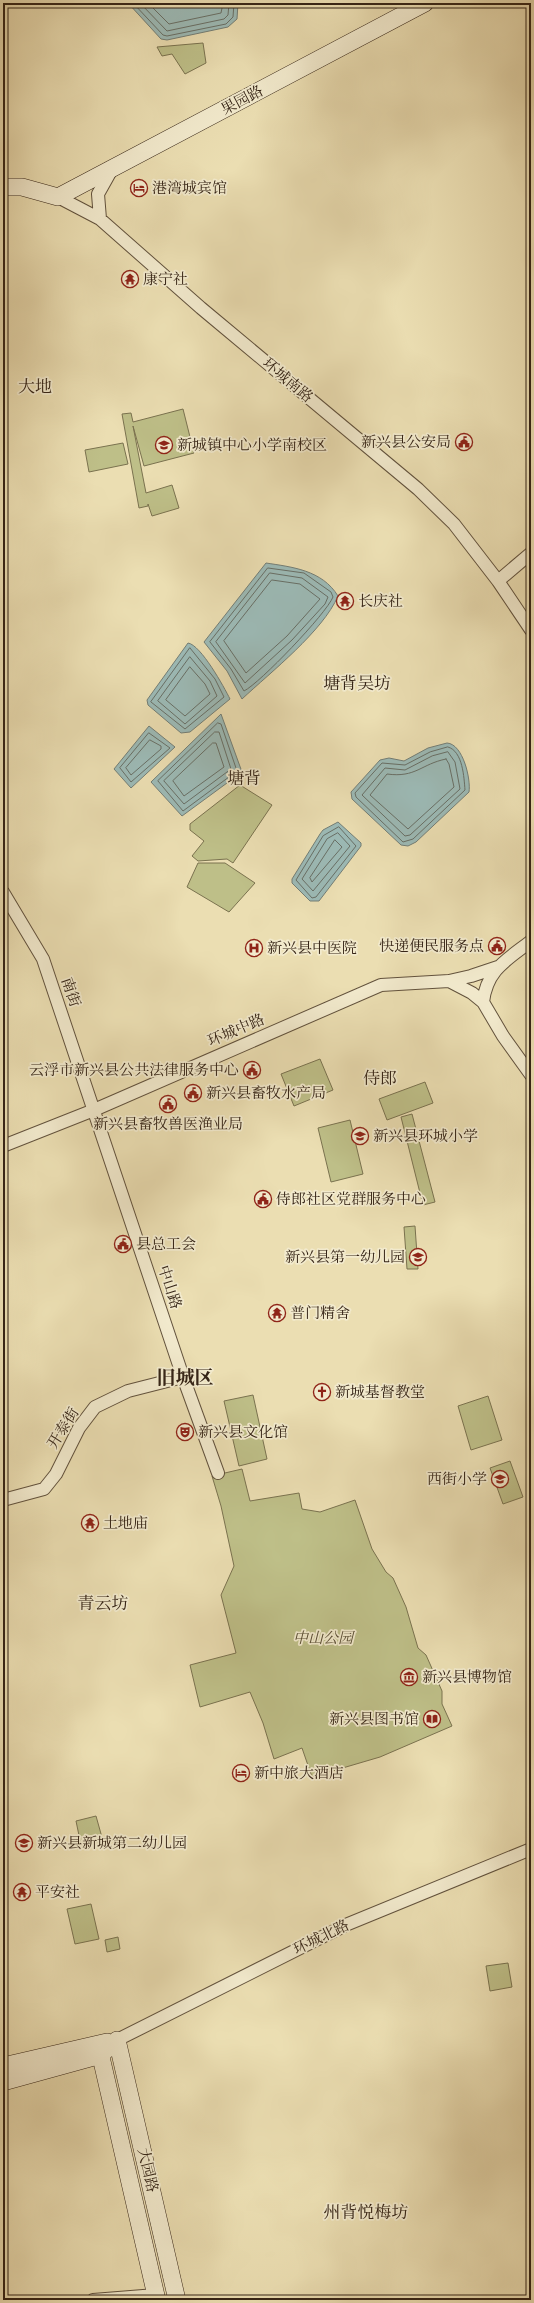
<svg xmlns="http://www.w3.org/2000/svg" width="534" height="2303" font-family="Cardo,'Noto Serif SC',serif">
	<style>
		.green { fill: #bebf88; stroke: #7a724f }
		.water { fill: #9cbab6; stroke: #737e76 }
		.lines { fill: none; stroke-linecap: round; stroke-linejoin: round }
		.shore { stroke: #686f66; stroke-width: 1 }
		.street-casing { stroke: #62523d; stroke-width: 14 }
		.secondary-casing { stroke: #352416; stroke-width: 18 }
		.street { stroke: #f2eacd; stroke-width: 12 }
		.secondary { stroke: #f2eacd; stroke-width: 17 }
		.labels { text-anchor: middle; dominant-baseline: central; stroke-width: 3.5; stroke-linejoin: round; paint-order: stroke }
		.street-label { font-size: 15px; fill: #352416; stroke: #f2eacd }
		.poi-label { font-size: 15px; fill: #352416; stroke: #f2eacd; text-anchor: start }
		.park-label { font-size: 15px; font-style: italic; fill: #574b32; stroke: #f2eacd }
		.quarter-label { font-size: 17px; fill: #352416; stroke: #f2eacd }
		.district-label { font-size: 19px; font-weight: bold; fill: #352416; stroke: #f2eacd }
	</style>
	<rect width="100%" height="100%" fill="#ebdeb2"/>
	<filter id="stains"><feTurbulence type="fractalNoise" baseFrequency=".005" numOctaves="4"/><feColorMatrix values="0 0 0 0 .2 0 0 0 0 .09 0 0 0 0 .02 0 0 0 .5 -.17"/></filter>
	<radialGradient id="worn" r=".72"><stop offset=".6" stop-color="#630" stop-opacity="0"/><stop offset="1" stop-color="#630" stop-opacity=".3"/></radialGradient>
	<path class="green" d="M 203,43 L 206,63 L 185,74 L 172,54 L 162,56 L 157,47 Z
		M 183,409 L 194,453 L 144,466 L 133,426 L 146,493 L 172,485 L 179,508 L 152,516 L 148,504 L 148,506 L 139,508 L 122,414 L 131,413 L 133,422 Z
		M 123,443 L 128,464 L 89,472 L 85,450 Z
		M 240,785 L 272,805 L 233,863 L 227,859 L 198,861 L 192,856 L 204,841 L 190,830 L 190,824 Z
		M 198,863 L 225,863 L 255,883 L 229,912 L 187,887 Z
		M 320,1059 L 333,1090 L 294,1106 L 281,1074 Z
		M 425,1082 L 433,1103 L 387,1120 L 379,1099 Z
		M 412,1114 L 435,1202 L 423,1205 L 401,1117 Z
		M 350,1120 L 363,1174 L 331,1182 L 318,1128 Z
		M 415,1226 L 418,1269 L 407,1269 L 404,1227 Z
		M 253,1395 L 267,1459 L 239,1466 L 224,1401 Z
		M 488,1396 L 502,1440 L 471,1450 L 458,1406 Z
		M 510,1461 L 523,1497 L 503,1504 L 490,1468 Z
		M 242,1469 L 250,1501 L 299,1493 L 302,1509 L 320,1512 L 355,1500 L 372,1549 L 386,1572 L 393,1578 L 406,1607 L 418,1648 L 426,1655 L 442,1691 L 442,1704 L 452,1726 L 380,1757 L 312,1777 L 302,1748 L 274,1759 L 263,1723 L 250,1692 L 200,1707 L 190,1665 L 236,1653 L 221,1595 L 234,1566 L 221,1506 L 212,1476 Z
		M 96,1816 L 103,1841 L 81,1845 L 76,1821 Z
		M 91,1904 L 99,1939 L 75,1944 L 67,1909 Z
		M 118,1937 L 120,1949 L 107,1952 L 105,1940 Z
		M 508,1963 L 512,1987 L 490,1991 L 486,1966 Z"/>
	<path class="water" d="M 128,3 L 238,3 L 237,19 L 228,27 L 167,40 L 161,39 Z
		M 266,563 C 292,567 322,570 338,596 C 323,631 271,672 242,699 L 227,671 L 204,642 Z
		M 188,643 C 201,645 224,687 230,699 L 190,732 L 181,733 L 148,705 L 147,700 Z
		M 221,714 L 242,772 L 182,816 L 151,782 Z
		M 149,726 L 175,747 L 131,788 L 114,769 Z
		M 447,743 C 463,744 471,779 469,792 L 416,842 L 408,846 L 401,845 L 352,799 L 351,792 L 380,760 L 389,758 L 404,761 L 428,748 Z
		M 338,822 L 361,843 L 361,846 L 319,901 L 310,901 L 292,883 L 292,879 L 320,834 L 323,830 Z"/>
	<g class="lines">
		<path class="shore" d="M 133,3 L 163,35 L 167,36 L 226,24 L 233,17 L 234,3
			M 140,3 L 167,31 L 224,19 L 228,15 L 229,3
			M 148,3 L 169,24 L 221,13 L 223,3
			M 268,568 L 304,573 L 331,592 L 333,597 C 326,614 260,683 244,691 L 231,669 L 210,642 Z
			M 270,573 L 302,578 L 328,597 L 325,604 L 292,640 L 245,683 L 216,642 Z
			M 272,580 L 300,584 L 320,599 L 287,636 L 246,673 L 224,641 Z
			M 190,648 L 215,679 L 224,697 L 185,729 L 151,702 Z
			M 190,657 L 210,681 L 217,696 L 185,724 L 158,701 Z
			M 190,667 L 205,684 L 210,694 L 185,716 L 166,700 Z
			M 218,723 L 221,724 L 237,771 L 183,811 L 158,781 Z
			M 215,732 L 219,732 L 231,769 L 184,804 L 164,781 Z
			M 149,733 L 170,748 L 131,782 L 120,768 Z
			M 150,740 L 161,746 L 161,749 L 131,775 L 126,768 Z
			M 213,743 L 216,743 L 224,767 L 184,796 L 173,781 Z
			M 448,747 C 463,751 464,778 465,790 L 413,839 L 403,842 L 356,797 L 355,793 L 382,763 L 405,765 L 430,752 Z
			M 448,752 L 455,762 L 460,789 L 410,835 L 405,836 L 362,795 L 385,768 L 405,770 L 432,756 Z
			M 446,759 L 449,764 L 454,787 L 408,829 L 370,795 L 387,774 C 416,778 421,764 446,759 Z
			M 339,827 L 356,846 L 316,897 L 312,898 L 296,880 L 323,836 Z
			M 338,833 L 350,846 L 313,891 L 302,879 L 327,839 Z
			M 335,840 L 342,847 L 312,882 L 310,878 Z"/>
		<g class="street-casing">
			<path id="street" d="M 58,197 L 100,219 L 201,308 L 418,489 L 454,524 L 498,581 L 531,630
				M 100,219 L 98,194 L 112,169
				M 498,581 L 531,553
				M 3,892 L 43,959 L 183,1377 L 218,1473
				M 449,981 L 471,976 L 498,967
				M 483,1002 C 487,969 507,960 531,941
				M 3,1146 L 94,1110 L 381,985 L 449,981 L 472,993 L 483,1002 L 503,1036 L 531,1075
				M 3,1500 L 44,1489 L 56,1474 L 79,1428 L 95,1407 L 128,1391 L 183,1377
				M 117,2040 L 348,1924 L 531,1849
				M 93,2300 L 156,2295"/>
		</g>
		<g class="secondary-casing">
			<path id="secondary" d="M 3,187 L 22,187 L 58,197 L 425,3
				M 117,2040 L 177,2300
				M 98,2044 L 157,2300
				M 3,2066 L 107,2042
				M 3,2082 L 101,2055 L 108,2048"/>
		</g>
		<use href="#street" class="street"/>
		<use href="#secondary" class="secondary"/>
	</g>
	<defs>
		<g id="hotel-ring" transform="scale(0.9)"><circle r="9.5" fill="#f2eacd" stroke="#8f2418" stroke-width="1.5"/><path d="M-6-4.5h1.5V1H6V5H4.5V3h-9V5H-6ZM-4 0a1.8 1.8 0 1 1 3.6 0ZM.5 0V-2.5h3Q6-2.5 6 0Z" fill="#8f2418"/></g>
		<g id="temple-ring" transform="scale(0.9)"><circle r="9.5" fill="#f2eacd" stroke="#8f2418" stroke-width="1.5"/><path d="M0-6L5-2H3V0L6.5 2.5H4V6H1.5V3h-3V6H-4V2.5H-6.5L-3 0V-2H-5Z" fill="#8f2418"/></g>
		<g id="civic-ring" transform="scale(0.9)"><circle r="9.5" fill="#f2eacd" stroke="#8f2418" stroke-width="1.5"/><path d="M-.6-6.5H3V-4.5H.6V-3L4-1V1h2V6H-6V1h2V-1L-.6-3ZM-1.2 2.5V6h2.4V2.5Z" fill="#8f2418"/></g>
		<g id="school-ring" transform="scale(0.9)"><circle r="9.5" fill="#f2eacd" stroke="#8f2418" stroke-width="1.5"/><path d="M0-5L7-2L0 1L-7-2ZM-4 1L0 2.5L4 1V4Q0 6-4 4Z" fill="#8f2418"/></g>
		<g id="hospital-ring" transform="scale(0.9)"><circle r="9.5" fill="#f2eacd" stroke="#8f2418" stroke-width="1.5"/><path d="M-5-5h3v3.5h4V-5h3V5h-3V1.5h-4V5h-3Z" fill="#8f2418"/></g>
		<g id="church-ring" transform="scale(0.9)"><circle r="9.5" fill="#f2eacd" stroke="#8f2418" stroke-width="1.5"/><path d="M-1.2-6h2.4v3.5h3.3v2.4h-3.3V6h-2.4V-.1h-3.3v-2.4h3.3Z" fill="#8f2418"/></g>
		<g id="theatre-ring" transform="scale(0.9)"><circle r="9.5" fill="#f2eacd" stroke="#8f2418" stroke-width="1.5"/><path d="M-5-5.5Q0-4 5-5.5V0Q5 5 0 6Q-5 5-5 0ZM-3.3-2.5H-1v1.5H-3.3ZM1-2.5H3.3v1.5H1ZM-2.8 1Q0 5.5 2.8 1Z" fill="#8f2418"/></g>
		<g id="museum-ring" transform="scale(0.9)"><circle r="9.5" fill="#f2eacd" stroke="#8f2418" stroke-width="1.5"/><path d="M0-6L6-3V-2H-6V-3ZM-5-1h2V3h-2ZM-1-1h2V3h-2ZM3-1h2V3H3ZM-6 4H6V6H-6Z" fill="#8f2418"/></g>
		<g id="library-ring" transform="scale(0.9)"><circle r="9.5" fill="#f2eacd" stroke="#8f2418" stroke-width="1.5"/><path d="M-6-4Q-3-5.5-.7-3.5V5Q-3 3-6 4ZM6-4Q3-5.5 .7-3.5V5Q3 3 6 4Z" fill="#8f2418"/></g>
	</defs>
	<g fill-rule="evenodd">
		<use href="#hotel-ring" x="139" y="188"/>
		<use href="#temple-ring" x="130" y="279"/>
		<use href="#civic-ring" x="464" y="442"/>
		<use href="#school-ring" x="164" y="445"/>
		<use href="#temple-ring" x="345" y="601"/>
		<use href="#civic-ring" x="497" y="946"/>
		<use href="#hospital-ring" x="254" y="948"/>
		<use href="#civic-ring" x="252" y="1070"/>
		<use href="#civic-ring" x="193" y="1093"/>
		<use href="#civic-ring" x="168" y="1104"/>
		<use href="#school-ring" x="360" y="1136"/>
		<use href="#civic-ring" x="263" y="1199"/>
		<use href="#civic-ring" x="123" y="1244"/>
		<use href="#school-ring" x="418" y="1257"/>
		<use href="#temple-ring" x="277" y="1313"/>
		<use href="#church-ring" x="322" y="1392"/>
		<use href="#theatre-ring" x="185" y="1432"/>
		<use href="#school-ring" x="500" y="1479"/>
		<use href="#temple-ring" x="90" y="1523"/>
		<use href="#museum-ring" x="409" y="1677"/>
		<use href="#library-ring" x="432" y="1719"/>
		<use href="#hotel-ring" x="241" y="1773"/>
		<use href="#school-ring" x="24" y="1843"/>
		<use href="#temple-ring" x="22" y="1892"/>
	</g>
	<g class="labels">
		<g class="street-label">
			<text transform="translate(242 100) rotate(-28)">果园路</text>
			<text transform="translate(288 380) rotate(40)">环城南路</text>
			<text transform="translate(71 992) rotate(71)">南街</text>
			<text transform="translate(236 1030) rotate(-23)">环城中路</text>
			<text transform="translate(170 1287) rotate(72)">中山路</text>
			<text transform="translate(63 1428) rotate(-58)">开泰街</text>
			<text transform="translate(321 1937) rotate(-26)">环城北路</text>
			<text transform="translate(148 2170) rotate(77)">大园路</text>
		</g>
		<g class="poi-label">
			<text x="152" y="188">港湾城宾馆</text>
			<text x="143" y="279">康宁社</text>
			<text x="451" y="442" text-anchor="end">新兴县公安局</text>
			<text x="177" y="445">新城镇中心小学南校区</text>
			<text x="358" y="601">长庆社</text>
			<text x="484" y="946" text-anchor="end">快递便民服务点</text>
			<text x="267" y="948">新兴县中医院</text>
			<text x="239" y="1070" text-anchor="end">云浮市新兴县公共法律服务中心</text>
			<text x="206" y="1093">新兴县畜牧水产局</text>
			<text x="168" y="1124" text-anchor="middle">新兴县畜牧兽医渔业局</text>
			<text x="373" y="1136">新兴县环城小学</text>
			<text x="276" y="1199">侍郎社区党群服务中心</text>
			<text x="136" y="1244">县总工会</text>
			<text x="405" y="1257" text-anchor="end">新兴县第一幼儿园</text>
			<text x="290" y="1313">普门精舍</text>
			<text x="335" y="1392">新城基督教堂</text>
			<text x="198" y="1432">新兴县文化馆</text>
			<text x="487" y="1479" text-anchor="end">西街小学</text>
			<text x="103" y="1523">土地庙</text>
			<text x="422" y="1677">新兴县博物馆</text>
			<text x="419" y="1719" text-anchor="end">新兴县图书馆</text>
			<text x="254" y="1773">新中旅大酒店</text>
			<text x="37" y="1843">新兴县新城第二幼儿园</text>
			<text x="35" y="1892">平安社</text>
		</g>
		<g class="park-label">
			<text x="323" y="1638">中山公园</text>
		</g>
		<g class="quarter-label">
			<text x="35" y="386">大地</text>
			<text x="357" y="683">塘背吴坊</text>
			<text x="244" y="778">塘背</text>
			<text x="380" y="1078">侍郎</text>
			<text x="103" y="1603">青云坊</text>
			<text x="366" y="2212">州背悦梅坊</text>
		</g>
		<g class="district-label">
			<text x="185" y="1378">旧城区</text>
		</g>
	</g>
	<rect width="534" height="2303" fill="none" stroke="#ebdeb2" stroke-width="16"/>
	<rect x="4" y="4" width="526" height="2295" fill="none" stroke="#352416" stroke-width="2"/>
	<rect x="8" y="8" width="518" height="2287" fill="none" stroke="#352416"/>
	<rect width="100%" height="100%" filter="url(#stains)"/>
	<rect width="100%" height="100%" fill="url(#worn)"/>
</svg>
